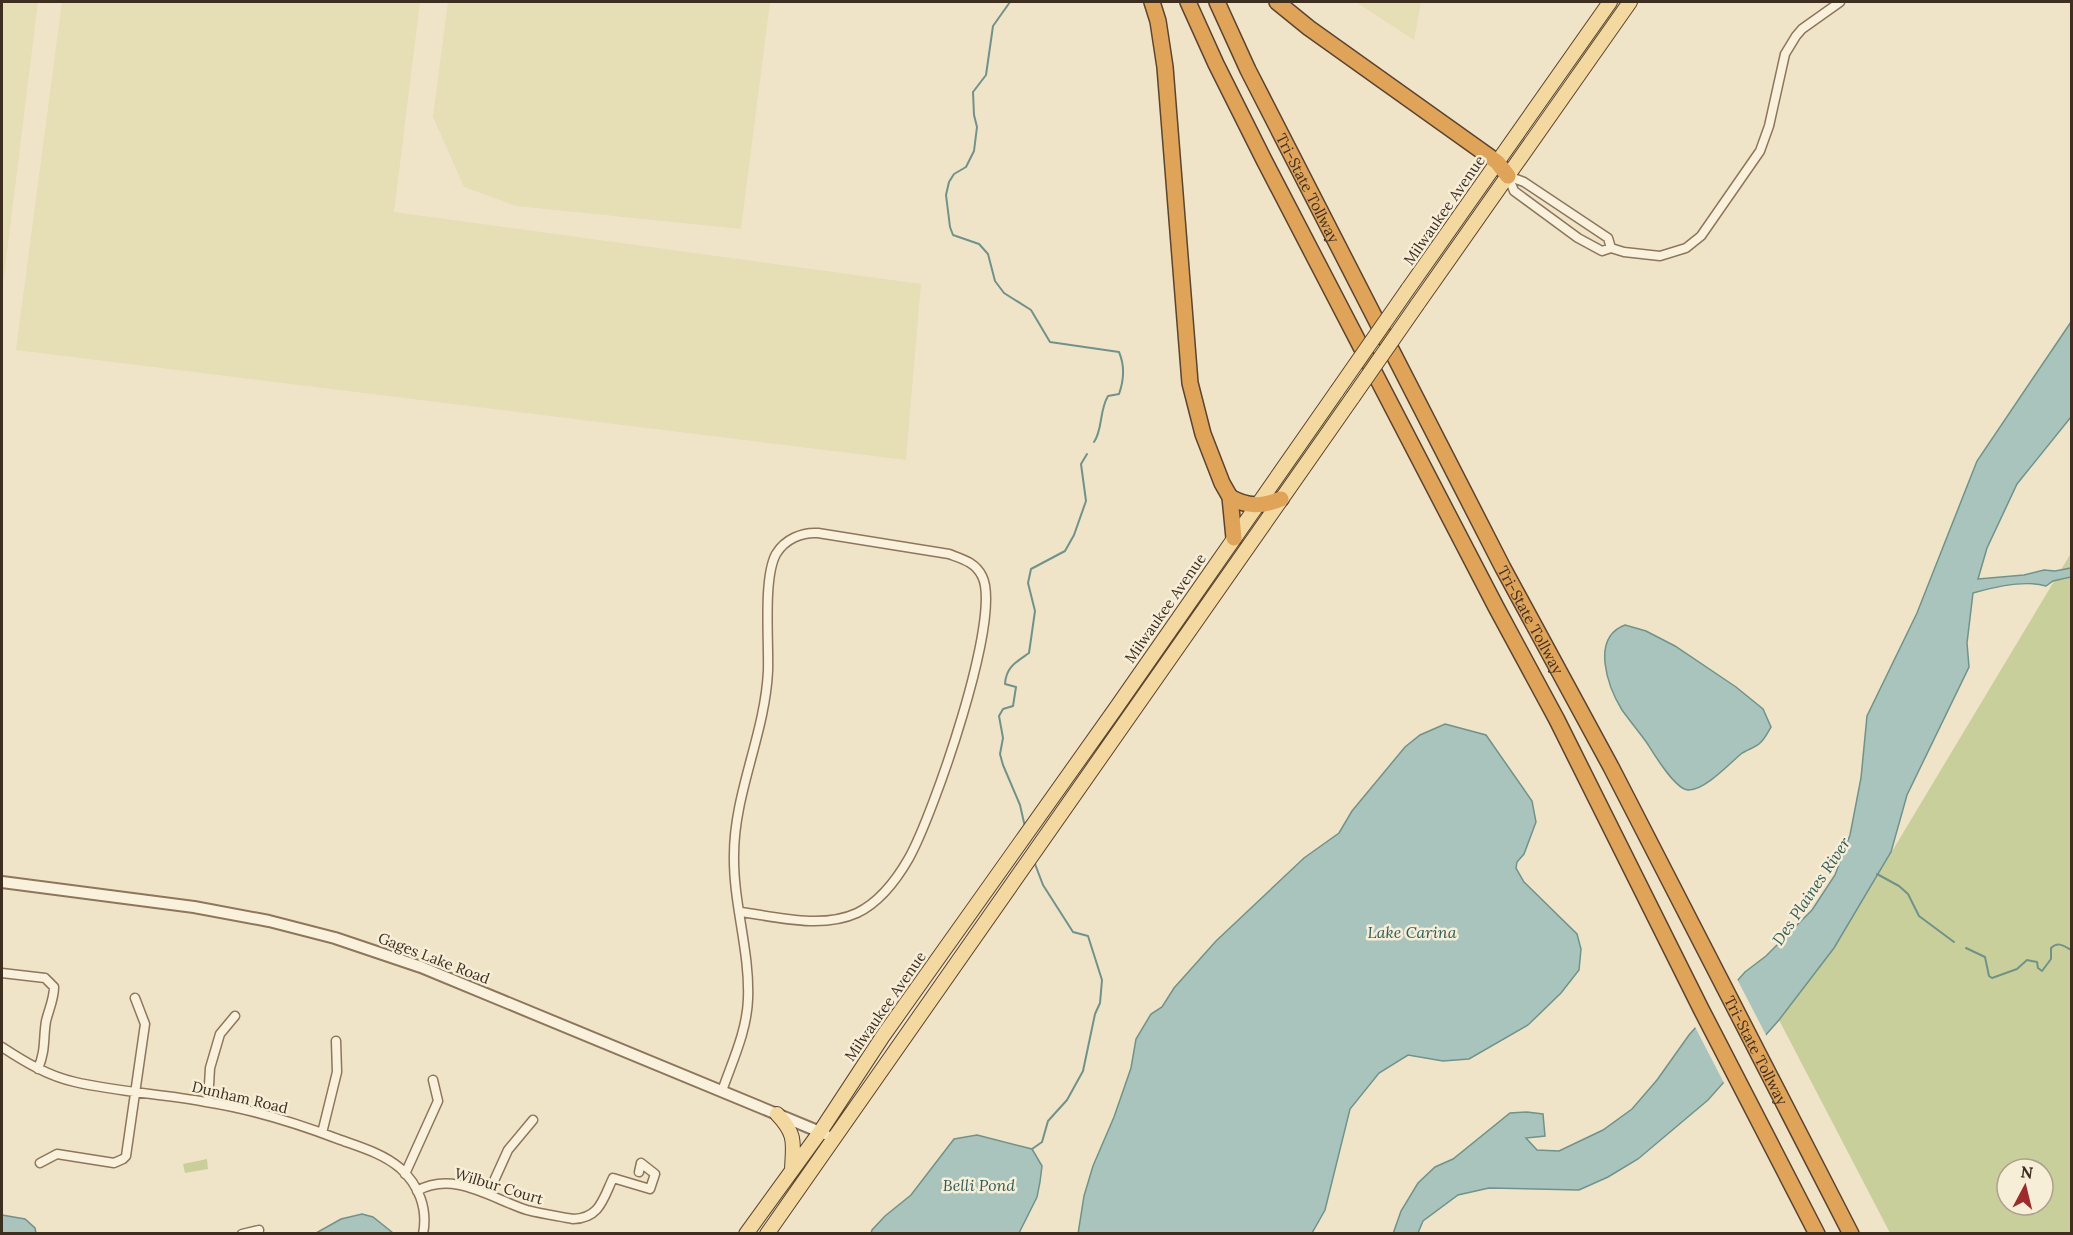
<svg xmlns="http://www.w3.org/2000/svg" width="2073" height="1235" font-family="Lora,serif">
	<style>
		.farmland { fill: #e6deb5 }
		.green { fill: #c9cf9b; fill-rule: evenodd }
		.water { fill: #a9c4bc; stroke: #6f938a; stroke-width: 1.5 }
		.pier { fill: #f0e4c8 }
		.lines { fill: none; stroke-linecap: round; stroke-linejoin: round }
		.stream { stroke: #6f938a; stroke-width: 2 }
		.minor-casing { stroke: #8d765c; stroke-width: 11 }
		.tertiary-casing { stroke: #8d765c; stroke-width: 14 }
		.primary-casing { stroke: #5b4430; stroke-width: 16 }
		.motorway-casing { stroke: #5b4430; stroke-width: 18 }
		.minor { stroke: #faf1dc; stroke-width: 8 }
		.tertiary { stroke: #faf1dc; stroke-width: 10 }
		.primary { stroke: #f3d9a0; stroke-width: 14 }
		.motorway { stroke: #e0a458; stroke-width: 15 }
		.primary-bridge-casing { stroke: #5b4430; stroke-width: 16; stroke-linecap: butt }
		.primary-bridge { stroke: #f3d9a0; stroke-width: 14 }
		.labels { text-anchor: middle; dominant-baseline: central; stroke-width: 5; stroke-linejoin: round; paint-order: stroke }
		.street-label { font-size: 15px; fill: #3d2e20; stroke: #f7eed8 }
		.water-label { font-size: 16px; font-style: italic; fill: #2f5d5a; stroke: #f7eed8 }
	</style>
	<rect width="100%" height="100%" fill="#f0e4c8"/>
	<path class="farmland" d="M 2,2 L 38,2 L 2,293 Z
		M 62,2 L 420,2 L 394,212 L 921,284 L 906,460 L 16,350 Z
		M 448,2 L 770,2 L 741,229 L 516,206 L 464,187 L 433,117 Z
		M 1356,2 L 1421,2 L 1414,40 Z"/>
	<path class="green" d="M 1617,2 L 1623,2 L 1575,70 L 1573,69 Z
		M 1340,397 L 1342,402 L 1279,489 L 1276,487 Z
		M 2071,553 L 2071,1233 L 1890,1233 L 1779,1020 L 1834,948 ZM 2007,1169 L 2043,1169 L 2043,1205 L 2007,1205 Z
		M 207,1159 L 208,1169 L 185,1173 L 183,1164 Z"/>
	<path class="water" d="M 2071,322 L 2071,417 L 2017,484 L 1987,548 L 1978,579 L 2024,575 L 2044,570 L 2055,571 L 2071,568 L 2071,577 L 2053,581 L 2046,586 C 2026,580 1994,587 1973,593 L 1967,643 L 1969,667 L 1907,795 L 1891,852 L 1834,948 L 1779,1020 L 1708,1100 L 1638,1159 L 1608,1177 L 1579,1190 L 1489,1188 L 1458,1195 L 1423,1221 L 1418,1233 L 1393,1234 L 1401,1211 L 1418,1183 L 1435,1167 L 1453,1159 L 1510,1113 L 1527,1112 L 1543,1114 L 1545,1136 L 1526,1138 L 1537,1150 L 1559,1151 L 1603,1130 L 1632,1109 L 1657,1080 L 1689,1035 L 1745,972 L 1766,956 L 1812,910 L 1835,875 L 1850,835 L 1861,778 L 1867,716 L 1917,613 L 1977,461 Z
		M 1625,625 L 1646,631 L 1675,646 L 1736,687 L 1763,709 L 1771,727 C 1768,732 1765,738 1761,742 C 1756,748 1747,749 1741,754 C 1729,764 1705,790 1689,790 C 1676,791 1654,754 1647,743 C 1639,732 1630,721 1622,710 C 1608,687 1590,638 1625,625 Z
		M 1445,724 L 1486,735 L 1532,801 L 1536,822 L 1524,854 L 1517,862 L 1516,868 L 1524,882 L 1577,934 L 1581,949 L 1579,970 L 1561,993 L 1528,1025 L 1469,1059 L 1443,1061 L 1408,1055 L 1379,1073 L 1350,1109 L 1325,1210 L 1312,1233 L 1078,1234 L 1084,1196 L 1093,1166 L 1114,1117 L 1131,1068 L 1136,1039 L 1151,1014 L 1162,1007 L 1174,988 L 1216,941 L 1304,858 L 1339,833 L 1352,811 L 1405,747 L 1420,735 Z
		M 977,1135 L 1032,1149 L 1042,1166 L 1040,1182 L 1037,1197 L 1019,1233 L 871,1233 L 872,1230 L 885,1216 L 911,1195 L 954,1139 Z
		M 362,1214 L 373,1217 L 393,1233 L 316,1233 L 341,1219 Z
		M 2,1215 L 25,1219 L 35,1228 L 36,1233 L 2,1233 Z"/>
	<path class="pier" d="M 1736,977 L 1767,1037 L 1725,1085 L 1694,1025 Z"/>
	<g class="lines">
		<path class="stream" d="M 1010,2 L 993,26 L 986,75 L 973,92 L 974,115 L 977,127 L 974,151 L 966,167 L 954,174 L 949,182 L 946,195 L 950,227 L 953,235 L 979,244 L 988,254 L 995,281 L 1004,293 L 1031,310 L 1050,342 L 1119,352 C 1125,366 1124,380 1119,394 L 1108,396 C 1099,411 1103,429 1094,442
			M 1025,827 L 1020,805 L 1003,765 L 1000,754 L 1003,738 L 999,716 L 1003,709 L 1013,706 L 1016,687 L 1005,684 C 1006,667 1016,662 1029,653 L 1035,611 L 1028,583 L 1031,569 L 1065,551 L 1074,535 L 1086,501 L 1081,464 L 1087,454
			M 1877,874 L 1899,886 L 1908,894 L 1919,916 L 1954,942
			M 1966,948 L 1985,957 L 1989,976 L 1992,978 L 2017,969 L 2027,960 L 2037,962 L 2038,968 L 2042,971 L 2051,959 L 2051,948 C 2058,941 2064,946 2071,950 L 2072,955
			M 1032,1149 L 1042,1142 L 1048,1121 L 1067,1100 L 1083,1071 L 1095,1014 L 1100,1003 L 1102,980 L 1088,936 L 1073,932 L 1043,885 L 1035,864"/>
		<g class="minor-casing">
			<path id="minor" d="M 1508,176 L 1514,191 L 1578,238 L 1602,251 L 1611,248 L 1624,252 L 1660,256 L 1686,248 L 1701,236 L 1760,151 L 1769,126 L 1785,54 L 1796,36 L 1802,29 L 1840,2
				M 1508,176 L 1524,182 L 1608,238 L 1611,248
				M 2,973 L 45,978 L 54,987 C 54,999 49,1009 46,1021 C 43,1040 46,1049 38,1069
				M 2,1047 C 25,1062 48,1076 75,1082 C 118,1092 163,1094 206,1102 C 251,1109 296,1123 338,1139 C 360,1147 382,1153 400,1168 C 419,1185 428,1209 423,1234
				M 722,1091 C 732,1062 747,1031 748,999 C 750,951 733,903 734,855 C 734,793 765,734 768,671 C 769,641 763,578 776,554 C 785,539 802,532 818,533 L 949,554 C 962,559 975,562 982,576 C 1003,616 933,815 909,858 C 897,879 880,902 857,913 C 822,929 777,917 741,912
				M 208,1102 L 210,1068 L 220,1034 L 235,1016
				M 322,1133 L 337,1072 L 336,1041
				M 40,1163 L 57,1154 L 114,1163 L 123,1159 L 126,1156 L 145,1024 L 135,998
				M 405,1174 L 438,1101 L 433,1080
				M 417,1191 C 454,1170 492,1199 527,1210 C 542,1214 558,1216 573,1219 C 600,1218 603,1199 613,1178 L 650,1189 L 655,1174 L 641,1163 L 639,1172
				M 488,1194 L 508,1150 L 533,1120
				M 242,1234 L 259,1230"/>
		</g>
		<g class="tertiary-casing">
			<path id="tertiary" d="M 2,882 L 194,907 L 269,921 L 335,938 L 421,967 L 825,1134"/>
		</g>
		<g class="primary-casing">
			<path id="primary" d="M 1408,289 L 1610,2
				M 1417,305 L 1630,2
				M 777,1114 C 797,1135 793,1143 792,1170
				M 746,1234 L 820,1132 L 883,1036 L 1116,708 L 1337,391
				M 767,1234 L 1353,397"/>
		</g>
		<g class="motorway-casing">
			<g id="motorway">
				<path d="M 1152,2 L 1158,21 L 1165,67 L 1190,383 L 1203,434 L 1222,483 L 1230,497 L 1234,538"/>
				<path d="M 1188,2 L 1216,64 L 1264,160 L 1496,607 L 1557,720 L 1701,1009 L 1817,1234"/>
				<path id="s1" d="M 1217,2 L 1248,70 L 1503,568 L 1611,767 L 1851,1234"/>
				<path d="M 1277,2 L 1309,28 L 1497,162 L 1508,176"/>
				<path d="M 1230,497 C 1248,507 1261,507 1281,499"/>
			</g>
		</g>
		<use href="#minor" class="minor"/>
		<use href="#tertiary" class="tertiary"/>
		<use href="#primary" class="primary"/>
		<use href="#motorway" class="motorway"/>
		<g class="primary-bridge-casing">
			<path id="primary-bridge" d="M 1337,391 L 1408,289
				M 1353,397 L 1417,305"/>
		</g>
		<use href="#primary-bridge" class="primary-bridge"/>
	</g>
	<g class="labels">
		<g class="street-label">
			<text stroke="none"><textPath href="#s1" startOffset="207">Tri-State Tollway</textPath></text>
			<text transform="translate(1444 210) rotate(-55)">Milwaukee Avenue</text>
			<text transform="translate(1165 608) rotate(-55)">Milwaukee Avenue</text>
			<text stroke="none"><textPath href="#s1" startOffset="693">Tri-State Tollway</textPath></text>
			<text transform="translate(434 958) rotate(21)">Gages Lake Road</text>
			<text transform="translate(885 1006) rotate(-55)">Milwaukee Avenue</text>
			<text stroke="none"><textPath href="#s1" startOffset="1179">Tri-State Tollway</textPath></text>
			<text transform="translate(240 1097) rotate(13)">Dunham Road</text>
			<text transform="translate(499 1186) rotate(17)">Wilbur Court</text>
		</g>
		<g class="water-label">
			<text transform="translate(1811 891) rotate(-56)">Des Plaines River</text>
			<text x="1412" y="932">Lake Carina</text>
			<text x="979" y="1185">Belli Pond</text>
		</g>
	</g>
	<rect width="2073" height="1235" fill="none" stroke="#3d2e20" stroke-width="6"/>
	<g transform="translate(2025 1187) rotate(7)"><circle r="28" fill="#f7eed8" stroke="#ada18e" stroke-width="1.5"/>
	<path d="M0-4.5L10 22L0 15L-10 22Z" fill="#9e2a2b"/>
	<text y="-9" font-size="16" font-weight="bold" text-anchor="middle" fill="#3d2e20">N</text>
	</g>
</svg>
